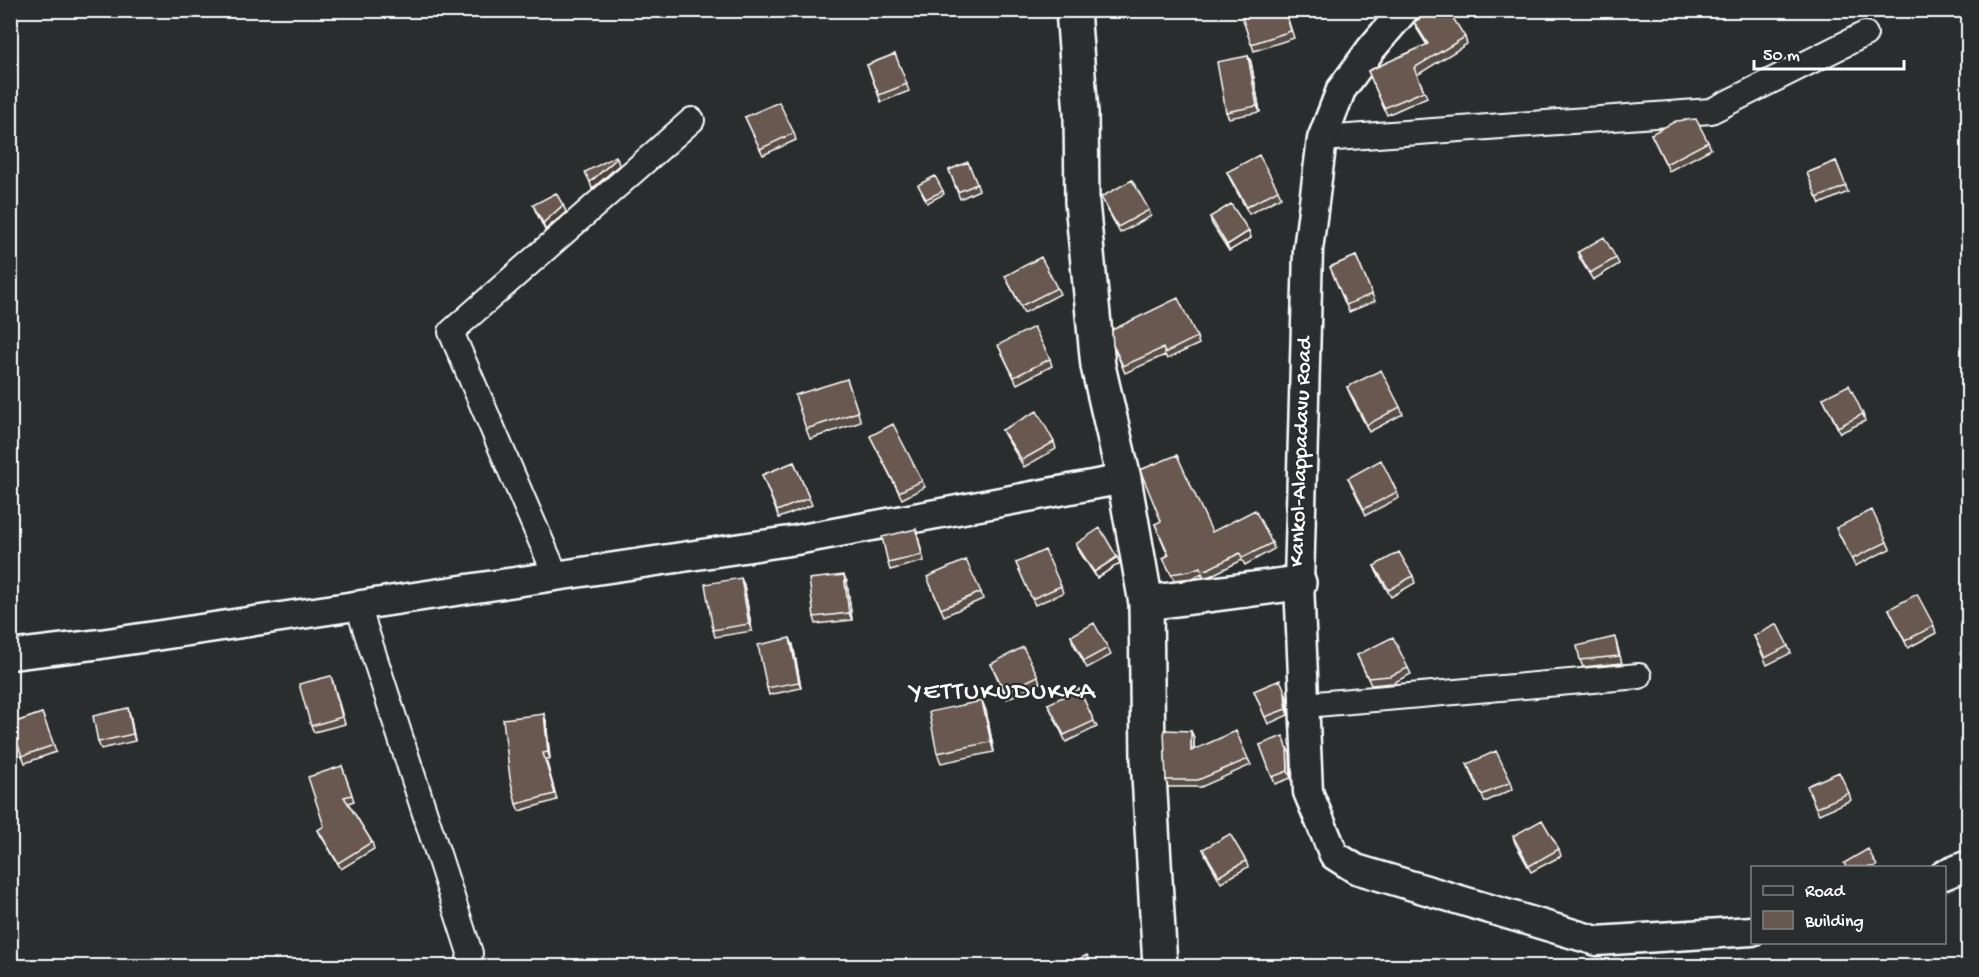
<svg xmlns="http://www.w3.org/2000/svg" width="1979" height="977" font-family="'Gochi Hand',sans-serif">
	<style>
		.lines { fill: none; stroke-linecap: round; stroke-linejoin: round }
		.minor-casing { stroke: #fff; stroke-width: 28 }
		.tertiary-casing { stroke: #fff; stroke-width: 33 }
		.secondary-casing { stroke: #fff; stroke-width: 38 }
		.minor { stroke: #2a2d2e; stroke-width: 24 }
		.tertiary { stroke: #2a2d2e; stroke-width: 28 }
		.secondary { stroke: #2a2d2e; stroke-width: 33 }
		.wall { fill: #594d44; stroke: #fff; stroke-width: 1.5 }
		.shaded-wall { fill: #493e37; stroke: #fff; stroke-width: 1.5 }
		.building { fill: #68594f; stroke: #fff; stroke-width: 1.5 }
		.labels { text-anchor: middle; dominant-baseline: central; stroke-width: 4.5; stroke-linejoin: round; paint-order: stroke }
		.street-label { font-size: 22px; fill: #fff; stroke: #2a2d2e }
		.quarter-label { font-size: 26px; letter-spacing: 1.5px; fill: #fff; stroke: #2a2d2e }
	</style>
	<rect width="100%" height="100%" fill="#2a2d2e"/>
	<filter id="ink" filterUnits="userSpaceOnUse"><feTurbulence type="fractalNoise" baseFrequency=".0167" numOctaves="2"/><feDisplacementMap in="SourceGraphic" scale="12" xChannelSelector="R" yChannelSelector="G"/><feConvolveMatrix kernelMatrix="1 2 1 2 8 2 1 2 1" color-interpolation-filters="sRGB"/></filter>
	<g filter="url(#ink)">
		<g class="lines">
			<g class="minor-casing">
				<path id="minor" d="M 1322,139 L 1711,111 L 1865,34
					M 556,576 L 451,332 L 692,120
					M 358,606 L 470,953 L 468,966
					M 1305,705 L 1639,676"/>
			</g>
			<g class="tertiary-casing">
				<path id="tertiary" d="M 1404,10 L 1371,49 L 1341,90 L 1322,139 L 1308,250 L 1299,583 L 1308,792 L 1334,855 L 1356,869 L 1597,941 L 1752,931
					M 10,655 L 101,644 L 796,540 L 1124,479
					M 1944,875 L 1968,865"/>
			</g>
			<g class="secondary-casing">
				<path id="secondary" d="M 1073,10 L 1081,113 L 1082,202 L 1098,366 L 1124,479 L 1146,603 L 1148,758 L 1160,966
					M 1146,603 L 1299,583"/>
			</g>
			<use href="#minor" class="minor"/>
			<use href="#tertiary" class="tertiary"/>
			<use href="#secondary" class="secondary"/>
		</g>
		<path class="wall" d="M 1285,10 L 1294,38 L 1254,51 L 1240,11 Z
			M 1414,22 L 1465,37 L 1467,44 L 1417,75 L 1427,97 L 1387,115 L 1368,71 L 1427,45 L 1417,29 Z
			M 895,54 L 909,91 L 881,102 L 867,65 Z
			M 1248,56 L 1251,62 L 1260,112 L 1229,118 L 1226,112 Z
			M 745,117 L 794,133 L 796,140 L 763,155 Z
			M 1651,134 L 1708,142 L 1711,149 L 1669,171 Z
			M 1836,161 L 1848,192 L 1820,204 L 1807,173 Z
			M 968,162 L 979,190 L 960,199 L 949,170 Z
			M 1227,172 L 1278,190 L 1281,197 L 1249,214 L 1230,179 Z
			M 920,188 L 943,191 L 944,194 L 927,203 Z
			M 1101,197 L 1149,210 L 1151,216 L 1120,233 L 1104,203 Z
			M 533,205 L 563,205 L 566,212 L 545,230 L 536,212 Z
			M 1210,217 L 1249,231 L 1251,238 L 1229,251 L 1212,224 Z
			M 1578,252 L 1616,258 L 1619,264 L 1593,280 L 1580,259 Z
			M 1356,256 L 1375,301 L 1349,312 L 1330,267 Z
			M 1005,276 L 1057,288 L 1060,294 L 1024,313 L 1008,282 Z
			M 1197,337 L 1199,344 L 1167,359 L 1165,355 L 1125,373 L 1113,345 Z
			M 998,345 L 1050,359 L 1052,366 L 1017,384 Z
			M 847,379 L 861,422 L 810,439 L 806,429 Z
			M 1347,387 L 1400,407 L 1403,414 L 1369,432 L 1350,394 Z
			M 1823,398 L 1863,414 L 1865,421 L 1840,433 Z
			M 1002,430 L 1054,442 L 1056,449 L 1024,467 L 1005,436 Z
			M 870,436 L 922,481 L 925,487 L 902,499 L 873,442 Z
			M 794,462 L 812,505 L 779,518 L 762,475 Z
			M 1348,478 L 1397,492 L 1399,498 L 1366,515 Z
			M 1155,524 L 1272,543 L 1274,549 L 1245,565 L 1242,560 L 1210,576 L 1204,577 L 1202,573 L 1193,578 L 1174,580 L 1163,558 L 1168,555 Z
			M 1836,528 L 1887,542 L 1890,549 L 1855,566 Z
			M 916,529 L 924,561 L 890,570 L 888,563 Z
			M 1076,544 L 1120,563 L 1097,578 L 1079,551 Z
			M 1016,563 L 1061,586 L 1063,593 L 1035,605 Z
			M 1374,566 L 1413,576 L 1415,583 L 1391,597 L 1377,573 Z
			M 847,582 L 852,620 L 816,624 L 814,617 Z
			M 930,584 L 981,592 L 983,599 L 944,616 Z
			M 744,585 L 752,631 L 715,637 L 713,630 Z
			M 1889,609 L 1934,626 L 1936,633 L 1908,648 Z
			M 1071,636 L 1108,648 L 1111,655 L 1087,668 L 1073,643 Z
			M 1754,636 L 1788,646 L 1791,653 L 1767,665 Z
			M 1615,637 L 1622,663 L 1583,667 L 1580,660 Z
			M 793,645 L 801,688 L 769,695 L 767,688 Z
			M 1357,655 L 1408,668 L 1411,674 L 1393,683 L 1371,685 Z
			M 991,664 L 1038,676 L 1040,683 L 1007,699 Z
			M 333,682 L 345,724 L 314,732 L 311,726 Z
			M 1254,691 L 1287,698 L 1288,715 L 1268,724 Z
			M 982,701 L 986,711 L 994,752 L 941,763 L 937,753 Z
			M 1048,704 L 1094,721 L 1097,727 L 1066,742 Z
			M 42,713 L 56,752 L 25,763 L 10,724 Z
			M 544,714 L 546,721 L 550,759 L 546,759 L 557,800 L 519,811 L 516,804 Z
			M 130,715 L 135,741 L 101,749 L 98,742 Z
			M 1191,731 L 1194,738 L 1194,750 L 1248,759 L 1251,765 L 1201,787 L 1168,787 L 1166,780 Z
			M 1260,745 L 1290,754 L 1291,778 L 1275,784 Z
			M 1467,764 L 1511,782 L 1513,789 L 1485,802 Z
			M 342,766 L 354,801 L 348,803 L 372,842 L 374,849 L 341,869 L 321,836 L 318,830 L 324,826 Z
			M 1809,793 L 1849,793 L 1851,800 L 1819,814 Z
			M 1513,836 L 1559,849 L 1561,856 L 1531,872 L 1515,843 Z
			M 1203,849 L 1246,861 L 1248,867 L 1221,883 L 1206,856 Z"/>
		<path class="shaded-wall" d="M 1248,56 L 1251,62 L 1260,112 L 1257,106 Z
			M 617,158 L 619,165 L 592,189 L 590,182 Z
			M 563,205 L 566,212 L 545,230 L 543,223 Z
			M 1249,231 L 1251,238 L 1229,251 L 1227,245 Z
			M 1117,557 L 1120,563 L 1097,578 L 1094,572 Z
			M 844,575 L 847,582 L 852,620 L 849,613 Z
			M 741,578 L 744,585 L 752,631 L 749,624 Z
			M 790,638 L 793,645 L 801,688 L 799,682 Z
			M 1285,691 L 1287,698 L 1288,715 L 1286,709 Z
			M 982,701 L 986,711 L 994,752 L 991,742 Z
			M 128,708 L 130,715 L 135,741 L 133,734 Z
			M 544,714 L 546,721 L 550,759 L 548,752 Z
			M 1191,731 L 1194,738 L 1193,758 L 1191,751 Z
			M 1287,747 L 1290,754 L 1291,778 L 1288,771 Z"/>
		<path class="building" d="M 1242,10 L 1285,10 L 1291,31 L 1251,44 L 1240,11 Z
			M 1434,10 L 1448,10 L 1465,37 L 1414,68 L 1424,91 L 1384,108 L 1368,71 L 1428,44 L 1414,22 Z
			M 895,54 L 907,84 L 879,95 L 867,65 Z
			M 1248,56 L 1257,106 L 1226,112 L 1217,62 Z
			M 779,102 L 794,133 L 760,149 L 745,117 Z
			M 1696,119 L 1708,142 L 1666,164 L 1651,134 L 1676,121 Z
			M 1259,155 L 1278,190 L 1247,207 L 1227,172 Z
			M 616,156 L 617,158 L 590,182 L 585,172 Z
			M 1836,161 L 1846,186 L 1817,198 L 1807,173 Z
			M 968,162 L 977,184 L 958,192 L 949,170 Z
			M 935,176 L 943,191 L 926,199 L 918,185 Z
			M 1132,180 L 1149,210 L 1118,227 L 1101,197 Z
			M 556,193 L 563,205 L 543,223 L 533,205 Z
			M 1231,204 L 1249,231 L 1227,245 L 1210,217 Z
			M 1604,237 L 1616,258 L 1590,273 L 1578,252 Z
			M 1356,256 L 1372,294 L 1346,305 L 1330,267 Z
			M 1041,257 L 1057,288 L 1021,306 L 1005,276 Z
			M 1178,298 L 1197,337 L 1165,353 L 1163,348 L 1123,366 L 1113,345 L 1112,330 Z
			M 1034,327 L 1050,359 L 1014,377 L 998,345 Z
			M 1381,370 L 1400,407 L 1367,425 L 1347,387 Z
			M 847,379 L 858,412 L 806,429 L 795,395 Z
			M 1849,385 L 1863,414 L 1838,427 L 1823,398 Z
			M 1037,411 L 1054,442 L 1022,460 L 1002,430 Z
			M 893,424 L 922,481 L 899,492 L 870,436 Z
			M 1177,455 L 1212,532 L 1255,510 L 1272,543 L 1242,558 L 1240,553 L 1208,569 L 1201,570 L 1200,567 L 1190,571 L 1171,574 L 1163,558 L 1169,555 L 1155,524 L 1161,521 L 1140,470 Z
			M 1381,460 L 1397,492 L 1364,509 L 1348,478 Z
			M 794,462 L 809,498 L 777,511 L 762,475 Z
			M 1872,510 L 1887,542 L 1852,559 L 1836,528 Z
			M 1100,528 L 1117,557 L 1094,572 L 1076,544 Z
			M 916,529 L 922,555 L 888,563 L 882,537 Z
			M 1045,550 L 1061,586 L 1032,599 L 1016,563 Z
			M 1399,552 L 1413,576 L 1389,590 L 1374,566 Z
			M 966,560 L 981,592 L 941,609 L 927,577 Z
			M 844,575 L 849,613 L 814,617 L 809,579 Z
			M 741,578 L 749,624 L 713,630 L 705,584 Z
			M 1917,594 L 1934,626 L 1905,641 L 1889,609 Z
			M 1094,623 L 1108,648 L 1084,661 L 1071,636 Z
			M 1777,624 L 1788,646 L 1765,658 L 1754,636 Z
			M 1393,637 L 1408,668 L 1390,676 L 1368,678 L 1357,655 Z
			M 1615,637 L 1619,656 L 1580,660 L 1577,646 Z
			M 790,638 L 799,682 L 767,688 L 758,645 Z
			M 1023,647 L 1038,676 L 1005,692 L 991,664 Z
			M 331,676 L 342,717 L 311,726 L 299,684 Z
			M 1280,680 L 1285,691 L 1286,709 L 1265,717 L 1254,691 Z
			M 1079,689 L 1094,721 L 1064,735 L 1048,704 Z
			M 982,701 L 991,742 L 937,753 L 929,712 Z
			M 128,708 L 133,734 L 98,742 L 93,716 Z
			M 42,713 L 54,745 L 22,756 L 10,724 Z
			M 544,714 L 548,752 L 543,753 L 555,794 L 516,804 L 510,778 L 503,719 Z
			M 1164,730 L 1191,731 L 1191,751 L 1236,731 L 1248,759 L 1198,780 L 1166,780 Z
			M 1283,736 L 1287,747 L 1288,771 L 1272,777 L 1260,745 Z
			M 1496,751 L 1511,782 L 1482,795 L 1467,764 Z
			M 342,766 L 352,795 L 344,797 L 372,842 L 338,863 L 318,830 L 324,826 L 308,777 Z
			M 1839,772 L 1849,793 L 1816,808 L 1807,786 Z
			M 1968,783 L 1968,800 L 1961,787 Z
			M 1542,820 L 1559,849 L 1529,866 L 1513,836 Z
			M 1230,834 L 1246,861 L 1219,876 L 1203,849 Z
			M 1868,849 L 1877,866 L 1875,867 L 1846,867 L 1844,863 Z
			M 1087,955 L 1093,966 L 1065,966 Z"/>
	</g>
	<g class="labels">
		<g class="street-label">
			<text transform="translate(1302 452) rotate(-88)">Kankol-Alappadavu Road</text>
		</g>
		<g class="quarter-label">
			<text x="1003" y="693">YETTUKUDUKKA</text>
		</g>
	</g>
	<rect width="1979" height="977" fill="none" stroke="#2a2d2e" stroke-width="36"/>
	<rect x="18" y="18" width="1943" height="941" fill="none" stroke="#fff" stroke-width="2" filter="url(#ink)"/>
	<rect x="1751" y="866" width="195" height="78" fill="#2a2d2e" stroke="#7f8182" stroke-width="1.5"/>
	<rect x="1763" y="886" width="30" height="9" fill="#2a2d2e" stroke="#7f8182" stroke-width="1.5"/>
	<text x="1805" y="896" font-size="18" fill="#ffffff">Road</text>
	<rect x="1763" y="911" width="30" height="18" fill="#68594f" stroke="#7f8182" stroke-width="1.5"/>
	<text x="1805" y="926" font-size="18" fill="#ffffff">Building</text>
	<path d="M1754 60v9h150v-9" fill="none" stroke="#ffffff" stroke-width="3"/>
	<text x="1763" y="60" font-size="18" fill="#ffffff" stroke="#2a2d2e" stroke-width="4.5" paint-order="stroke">50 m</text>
</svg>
